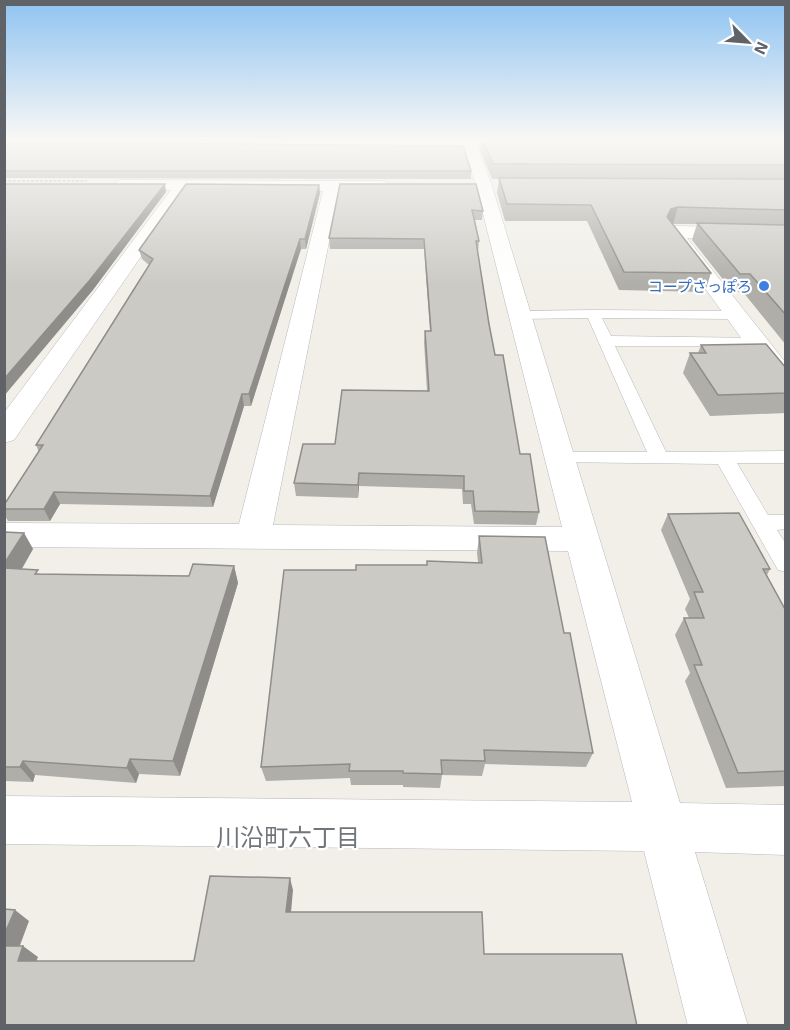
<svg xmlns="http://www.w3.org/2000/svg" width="790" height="1030" font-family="'Exo 2','Noto Sans JP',sans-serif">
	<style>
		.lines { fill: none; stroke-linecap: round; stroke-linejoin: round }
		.service-casing { stroke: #b5b8bc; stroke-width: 1 }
		.minor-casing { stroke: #b5b8bc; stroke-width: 1 }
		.path { stroke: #9cc7a9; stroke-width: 1.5; stroke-dasharray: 3 1.5; stroke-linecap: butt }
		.service { fill: #fff; fill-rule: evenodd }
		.minor { fill: #fff; fill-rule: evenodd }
		.wall { fill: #afaea9 }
		.shaded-wall { fill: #8f8d8a }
		.building { fill: #cccac5; stroke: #8f8d8a; stroke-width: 1.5 }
		.shop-dot { fill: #3f7fe0; stroke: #fff; stroke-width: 2 }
		.labels { text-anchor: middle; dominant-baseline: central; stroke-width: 4.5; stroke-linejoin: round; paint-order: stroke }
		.far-shop-label { font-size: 15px; fill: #366cbe; stroke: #fff; text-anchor: end }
		.near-neighbourhood-label { font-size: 24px; fill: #70757a; stroke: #fff }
	</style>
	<rect width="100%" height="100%" fill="#f1efe8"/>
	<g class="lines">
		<g class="service-casing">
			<path id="service" d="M 593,310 L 735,311 L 742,315 L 735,319 L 602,318 L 611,336 L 761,338 L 764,341 L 761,344 L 756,346 L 615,346 L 666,452 L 786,451 L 786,463 L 737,463 L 768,515 L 786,515 L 786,529 L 777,530 L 786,544 L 786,572 L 778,570 L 718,464 L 552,462 L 549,458 L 552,454 L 559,452 L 647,452 L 588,318 L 519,319 L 512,315 L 519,311 Z"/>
		</g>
		<g class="minor-casing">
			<path id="minor" d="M 4,141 L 495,141 L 494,145 L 477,146 L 492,186 L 680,803 L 786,805 L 786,855 L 695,852 L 748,1026 L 688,1026 L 644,851 L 4,844 L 4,796 L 632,802 L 568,551 L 4,547 L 4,523 L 239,524 L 323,191 L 187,190 L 14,440 L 4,443 L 4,413 L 171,190 L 114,188 L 112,185 L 120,180 L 384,181 L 392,186 L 384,191 L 339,191 L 273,525 L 562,527 L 476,186 L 463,146 L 4,147 Z
				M 673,226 L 786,228 L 786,240 L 687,238 L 786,363 L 786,389 L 777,387 L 664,232 L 667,228 Z"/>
		</g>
		<path class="path" d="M 4,181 L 87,181"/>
		<use href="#service" class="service"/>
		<use href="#minor" class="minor"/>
	</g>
	<path class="wall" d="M 481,141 L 786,141 L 786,345 L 743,292 L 733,292 L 692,240 L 697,224 L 672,224 L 711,273 L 705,292 L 619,290 L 587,221 L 505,221 L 497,193 L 499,179 L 492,179 L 480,150 Z
		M 4,142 L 471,171 L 471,179 L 4,178 Z
		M 340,184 L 483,211 L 482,220 L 475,220 L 479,241 L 478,252 L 489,324 L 495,355 L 520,454 L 539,512 L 536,525 L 474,524 L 471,504 L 463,504 L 462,489 L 359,486 L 358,498 L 296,496 L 294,483 L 335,444 L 427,391 L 424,342 L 425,331 L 430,331 L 424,249 L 330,249 L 329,238 Z
		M 319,185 L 320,193 L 306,249 L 301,249 L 299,254 L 251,406 L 244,406 L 213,507 L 60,504 L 50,521 L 8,521 L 4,514 L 4,505 L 39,452 L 36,445 L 149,265 L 142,259 L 139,250 Z
		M 701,345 L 786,368 L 786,413 L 710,416 L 683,373 L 690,353 L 698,353 Z
		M 668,514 L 770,569 L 767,575 L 786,611 L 786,786 L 726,788 L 685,681 L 690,673 L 675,635 L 684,618 L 689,618 L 685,609 L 690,599 L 661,530 Z
		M 4,532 L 24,533 L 33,549 L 22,569 L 41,574 L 189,576 L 234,566 L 238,583 L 180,776 L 139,774 L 136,783 L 35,775 L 33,782 L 4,781 Z
		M 479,536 L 564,633 L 593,753 L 586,767 L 485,764 L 482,776 L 442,775 L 440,788 L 403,787 L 403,785 L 351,785 L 350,778 L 266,781 L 261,767 L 356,570 L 478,562 L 477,553 Z"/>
	<path class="shaded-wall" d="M 165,184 L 166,192 L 93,290 L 4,396 L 4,379 Z
		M 319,185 L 320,193 L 306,249 L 305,239 Z
		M 678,207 L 673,224 L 666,226 L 667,217 L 671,209 Z
		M 300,239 L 301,249 L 251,406 L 249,394 Z
		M 242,394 L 244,406 L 213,507 L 210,496 Z
		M 359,473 L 359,486 L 358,498 L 358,485 Z
		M 54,492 L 60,504 L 50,521 L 44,509 Z
		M 24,533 L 33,549 L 12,585 L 4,572 L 4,564 Z
		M 234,566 L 238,583 L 180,776 L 173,761 Z
		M 130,759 L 139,774 L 136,783 L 127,768 Z
		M 23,761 L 35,775 L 33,782 L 20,767 Z
		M 290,878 L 293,890 L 290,923 L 286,912 Z
		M 15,910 L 29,921 L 16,956 L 4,949 L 4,935 Z
		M 23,946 L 38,957 L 33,970 L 18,961 Z"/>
	<path class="building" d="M 483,141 L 786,141 L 786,165 L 493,164 Z
		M 4,142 L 463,146 L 471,171 L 4,171 Z
		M 499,178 L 786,179 L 786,210 L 678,207 L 671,209 L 667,217 L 711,273 L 624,272 L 591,205 L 507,204 Z
		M 4,184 L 165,184 L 90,280 L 4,379 Z
		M 186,184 L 319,185 L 305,239 L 300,239 L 298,245 L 249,394 L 242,394 L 210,496 L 54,492 L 44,509 L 4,509 L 4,505 L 43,445 L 36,445 L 153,259 L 139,250 Z
		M 340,184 L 476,184 L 483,211 L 472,210 L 479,241 L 476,241 L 489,324 L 495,355 L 503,355 L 520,454 L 530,454 L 539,512 L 475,511 L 473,491 L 464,491 L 464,476 L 359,473 L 358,485 L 294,483 L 303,444 L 335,444 L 342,390 L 429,391 L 425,331 L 431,331 L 424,239 L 329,238 Z
		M 697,223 L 786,225 L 786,315 L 750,274 L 740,274 Z
		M 766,344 L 786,368 L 786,393 L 718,395 L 690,353 L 706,353 L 701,345 Z
		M 739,513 L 770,569 L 763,569 L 786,611 L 786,771 L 738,773 L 694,665 L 702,665 L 684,618 L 704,618 L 694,592 L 703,592 L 668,514 Z
		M 4,532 L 24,533 L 4,564 Z
		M 479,536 L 545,537 L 564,633 L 570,633 L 593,753 L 484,750 L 485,761 L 441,760 L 442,774 L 403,773 L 403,771 L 349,771 L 350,764 L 261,767 L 284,570 L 356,570 L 356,565 L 427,565 L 427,561 L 482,563 Z
		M 193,564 L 234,566 L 173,761 L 130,759 L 127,768 L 23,761 L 20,767 L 4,767 L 4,568 L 38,570 L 35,574 L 189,576 Z
		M 210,876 L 290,878 L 286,912 L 482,912 L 484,954 L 622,954 L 637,1026 L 4,1026 L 4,946 L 23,946 L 18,961 L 194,961 Z
		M 4,909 L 15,910 L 4,935 Z"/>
	<linearGradient id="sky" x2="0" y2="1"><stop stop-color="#8fc3f1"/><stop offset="0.49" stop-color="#f9f8f5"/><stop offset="1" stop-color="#f9f8f5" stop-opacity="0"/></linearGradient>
	<rect width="790" height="285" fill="url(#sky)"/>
	<circle class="shop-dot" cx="764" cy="286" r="6"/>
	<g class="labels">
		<g class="far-shop-label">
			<text x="752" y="286">コープさっぽろ</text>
		</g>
		<g class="near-neighbourhood-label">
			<text x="288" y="836">川沿町六丁目</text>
		</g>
	</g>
	<rect width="790" height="1030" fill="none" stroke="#5f6368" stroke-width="12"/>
	<g transform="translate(748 42) rotate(115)" stroke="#ffffff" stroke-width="4.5" paint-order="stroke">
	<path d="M0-4.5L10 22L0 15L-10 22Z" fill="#5f6368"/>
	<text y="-9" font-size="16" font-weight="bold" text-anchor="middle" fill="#5f6368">N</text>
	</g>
</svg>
